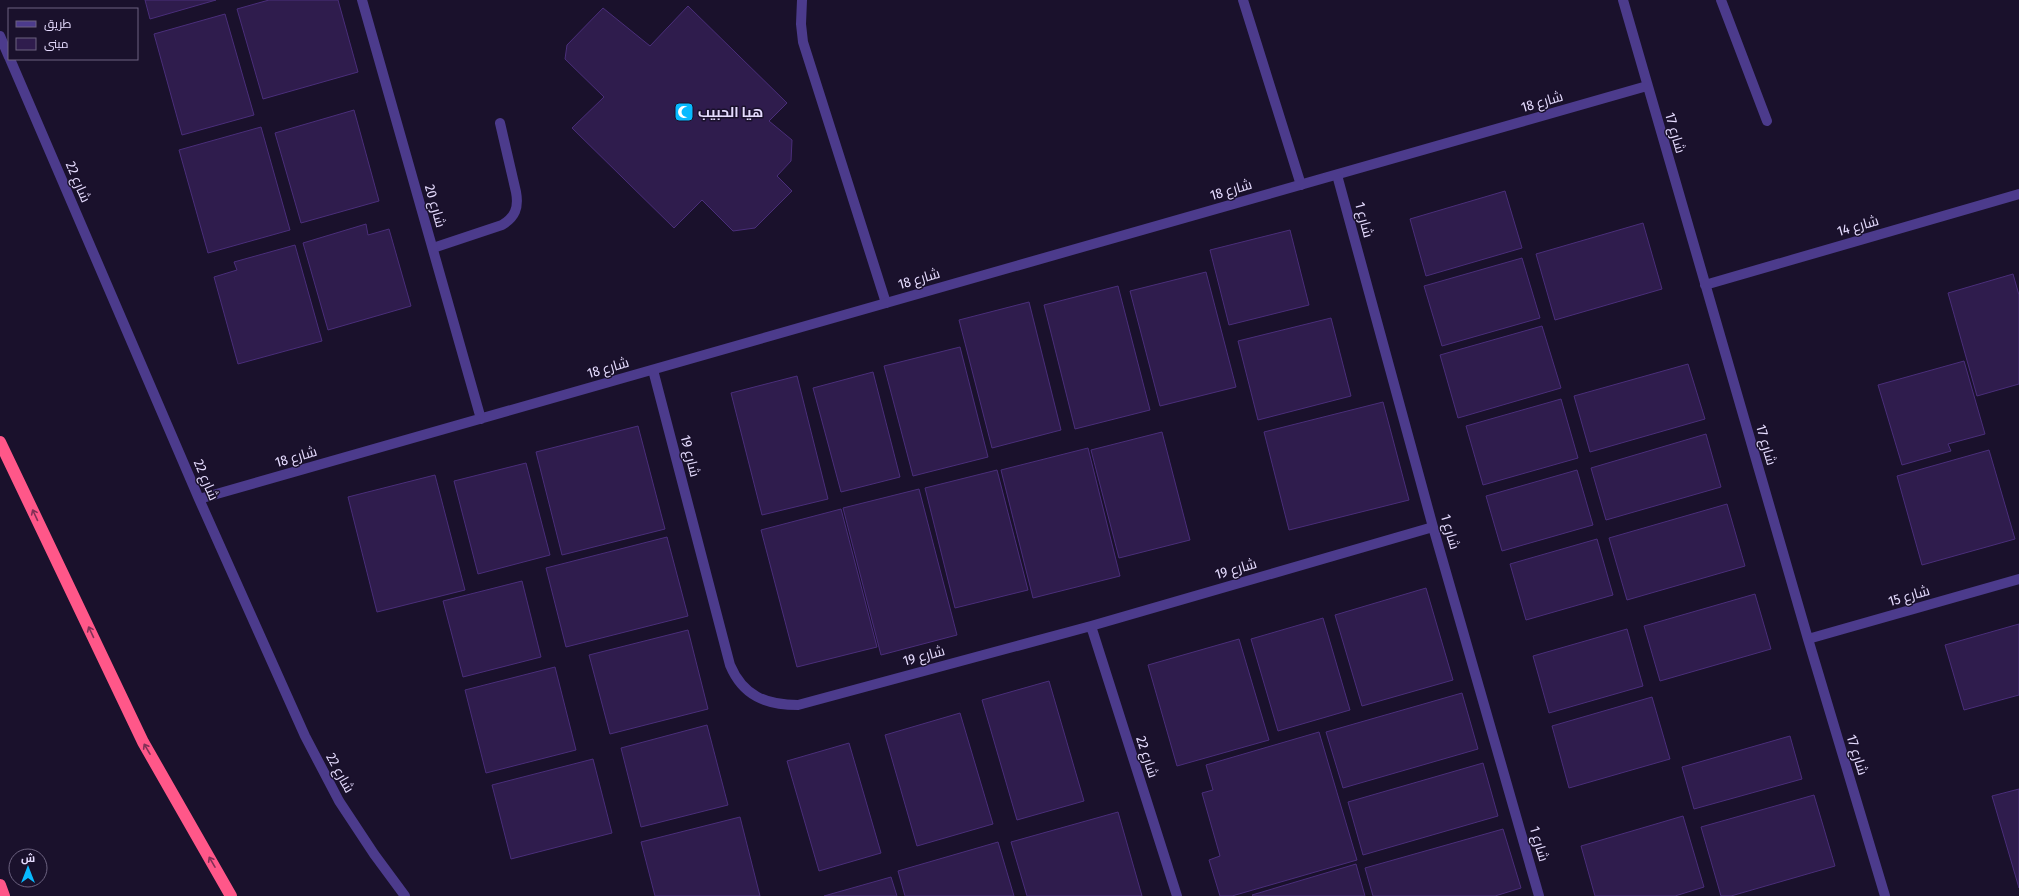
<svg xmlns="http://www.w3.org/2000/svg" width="2019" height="896" font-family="'Fira Sans Condensed',Cairo,sans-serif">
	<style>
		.building { fill: #2f1c4d; stroke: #4a2e7a }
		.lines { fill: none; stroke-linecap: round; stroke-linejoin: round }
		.lane { stroke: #4c3b8c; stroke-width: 10 }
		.street { stroke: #4c3b8c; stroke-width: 10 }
		.highway { stroke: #ff5789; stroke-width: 12 }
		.oneway { stroke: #813056 }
		.labels { text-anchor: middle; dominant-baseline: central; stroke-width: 3; stroke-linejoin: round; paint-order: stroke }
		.street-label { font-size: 14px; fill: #e6dcff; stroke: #1a112c }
		.poi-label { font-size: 14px; font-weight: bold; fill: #e6dcff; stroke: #1a112c; text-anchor: start }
	</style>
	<rect width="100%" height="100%" fill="#1a112c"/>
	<path class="building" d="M 145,0 L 216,0 L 150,19 Z
		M 269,0 L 338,0 L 358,72 L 263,99 L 237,9 Z
		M 688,6 L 787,103 L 769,121 L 792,140 L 791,161 L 777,176 L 792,191 L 755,228 L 733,231 L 702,200 L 674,228 L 572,128 L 604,97 L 565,59 L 567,45 L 603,8 L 650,46 Z
		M 225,14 L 254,115 L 182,135 L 154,34 Z
		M 354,110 L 379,201 L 301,223 L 275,133 Z
		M 261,127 L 290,230 L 208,253 L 179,150 Z
		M 1505,191 L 1522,248 L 1426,276 L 1410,219 Z
		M 1643,223 L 1662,289 L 1555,320 L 1536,254 Z
		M 366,224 L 368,235 L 389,229 L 411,306 L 328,330 L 303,243 Z
		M 1290,230 L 1309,305 L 1229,325 L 1210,250 Z
		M 295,245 L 322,341 L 238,364 L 214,277 L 237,270 L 234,262 Z
		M 1522,258 L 1540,318 L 1442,346 L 1424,286 Z
		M 1206,272 L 1236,387 L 1160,406 L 1130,291 Z
		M 2013,274 L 2019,295 L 2019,384 L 1977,396 L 1948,293 Z
		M 1118,286 L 1150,410 L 1075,429 L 1044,305 Z
		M 1029,302 L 1061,430 L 992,448 L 959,320 Z
		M 1331,318 L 1351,396 L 1258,420 L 1238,341 Z
		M 1542,326 L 1561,388 L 1458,418 L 1440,355 Z
		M 960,347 L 988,457 L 913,476 L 884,366 Z
		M 1964,361 L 1985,434 L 1948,444 L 1951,451 L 1902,465 L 1878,385 Z
		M 1688,364 L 1705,419 L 1590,452 L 1574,396 Z
		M 873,372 L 900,477 L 841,492 L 813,388 Z
		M 797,376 L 828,499 L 762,515 L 731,393 Z
		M 1561,399 L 1578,458 L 1483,485 L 1466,426 Z
		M 1383,402 L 1409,500 L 1289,530 L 1264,432 Z
		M 638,426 L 665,529 L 562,555 L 536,452 Z
		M 1162,432 L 1190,540 L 1119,558 L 1091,450 Z
		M 1706,434 L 1721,487 L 1606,520 L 1591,468 Z
		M 1088,448 L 1120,576 L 1033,598 L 1001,470 Z
		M 1989,450 L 2015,539 L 1922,565 L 1897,476 Z
		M 526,463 L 550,555 L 478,574 L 454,481 Z
		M 997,470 L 1028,590 L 955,608 L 925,488 Z
		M 1577,470 L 1593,525 L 1502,551 L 1486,496 Z
		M 435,475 L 465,590 L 377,612 L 348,497 Z
		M 919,489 L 957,635 L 881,655 L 843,508 Z
		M 1727,504 L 1745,566 L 1627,600 L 1609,538 Z
		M 841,509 L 877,647 L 797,667 L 761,530 Z
		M 667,537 L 688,616 L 566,647 L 546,568 Z
		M 1597,539 L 1613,595 L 1526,620 L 1510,564 Z
		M 522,581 L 541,657 L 463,677 L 443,601 Z
		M 1426,588 L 1453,680 L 1362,706 L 1335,615 Z
		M 1755,594 L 1771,649 L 1660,681 L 1644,626 Z
		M 1323,618 L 1350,710 L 1278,731 L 1251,639 Z
		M 2019,624 L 2019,695 L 1964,710 L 1945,645 Z
		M 1627,629 L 1643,686 L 1549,713 L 1533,656 Z
		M 688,630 L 708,709 L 610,734 L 589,655 Z
		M 1239,639 L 1269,740 L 1177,766 L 1148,665 Z
		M 555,667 L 576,750 L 486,773 L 465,690 Z
		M 1049,681 L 1084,801 L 1017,820 L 982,700 Z
		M 1462,693 L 1478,749 L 1343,788 L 1326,732 Z
		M 1652,697 L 1670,759 L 1569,788 L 1552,726 Z
		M 960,713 L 993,824 L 917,846 L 885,735 Z
		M 707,725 L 728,805 L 641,827 L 621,748 Z
		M 1319,732 L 1357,860 L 1232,896 L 1220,896 L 1209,860 L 1220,856 L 1202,793 L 1213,790 L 1206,765 Z
		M 1790,736 L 1802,779 L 1694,809 L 1682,767 Z
		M 849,743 L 881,853 L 819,871 L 787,761 Z
		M 593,759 L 612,833 L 511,859 L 492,785 Z
		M 1483,763 L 1498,816 L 1363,855 L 1348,802 Z
		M 2019,789 L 2019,888 L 1992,796 Z
		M 1814,795 L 1835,866 L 1731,896 L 1721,896 L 1701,827 Z
		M 1118,812 L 1142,896 L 1027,896 L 1011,842 Z
		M 1683,816 L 1704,887 L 1675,896 L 1595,896 L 1581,846 Z
		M 740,817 L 760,896 L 655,896 L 641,842 Z
		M 1503,829 L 1521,888 L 1495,896 L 1373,896 L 1365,868 Z
		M 998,842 L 1014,896 L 905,896 L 898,871 Z
		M 1356,864 L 1365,896 L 1253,896 L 1252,895 Z
		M 891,877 L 897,896 L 824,896 Z"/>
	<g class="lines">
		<path class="lane" d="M 802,0 L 801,24 L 803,42 L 886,303
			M 1243,0 L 1301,185
			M 1721,0 L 1767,121
			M 433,248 L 502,225 C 515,217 519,208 516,192 L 500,123"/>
		<path class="street" d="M 362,0 L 481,419
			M 1623,0 L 1808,639 L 1885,896
			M 0,36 L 9,57
			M 10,59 L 199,499 L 305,736 L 339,801 L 374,854 L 405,896
			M 1337,175 L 1433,527 L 1539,896
			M 1705,285 L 2019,194
			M 653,370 L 730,665 C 743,696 766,705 798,705 L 1091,626 L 1433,527
			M 199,499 L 1647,86
			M 1091,626 L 1177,896
			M 1808,639 L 2019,579"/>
		<path class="highway" d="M 0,442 L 143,742 L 231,896
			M 0,885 L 4,896"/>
	</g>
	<defs><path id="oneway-shaft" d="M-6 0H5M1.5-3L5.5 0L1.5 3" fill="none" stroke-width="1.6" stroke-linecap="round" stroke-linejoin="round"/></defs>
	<g class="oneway">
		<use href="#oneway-shaft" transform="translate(35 515) rotate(-115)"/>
		<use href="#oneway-shaft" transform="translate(91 632) rotate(-115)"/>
		<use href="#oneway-shaft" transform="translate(147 749) rotate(-120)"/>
		<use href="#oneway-shaft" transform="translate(212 862) rotate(-120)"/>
	</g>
	<defs>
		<g id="mosque-square" transform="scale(1)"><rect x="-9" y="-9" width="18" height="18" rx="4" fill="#08baff" stroke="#1a112c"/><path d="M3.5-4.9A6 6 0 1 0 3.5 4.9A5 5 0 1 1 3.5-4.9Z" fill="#fff"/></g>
	</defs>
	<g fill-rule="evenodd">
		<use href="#mosque-square" x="684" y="112"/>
	</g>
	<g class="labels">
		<g class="street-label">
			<text transform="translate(1542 102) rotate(-16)">شارع 18</text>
			<text transform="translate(1675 133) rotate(74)">شارع 17</text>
			<text transform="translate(78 182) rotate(67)">شارع 22</text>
			<text transform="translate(1231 190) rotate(-16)">شارع 18</text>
			<text transform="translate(435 206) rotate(74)">شارع 20</text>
			<text transform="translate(1364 220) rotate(75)">شارع 1</text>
			<text transform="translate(1858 226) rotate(-16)">شارع 14</text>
			<text transform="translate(919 279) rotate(-16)">شارع 18</text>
			<text transform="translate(608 368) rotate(-16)">شارع 18</text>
			<text transform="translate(1766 445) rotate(74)">شارع 17</text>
			<text transform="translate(690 456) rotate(76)">شارع 19</text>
			<text transform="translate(296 457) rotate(-16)">شارع 18</text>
			<text transform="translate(206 480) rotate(67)">شارع 22</text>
			<text transform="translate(1450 532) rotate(74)">شارع 1</text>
			<text transform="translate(1236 569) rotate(-16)">شارع 19</text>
			<text transform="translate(1909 596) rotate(-16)">شارع 15</text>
			<text transform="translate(924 656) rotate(-15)">شارع 19</text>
			<text transform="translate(1857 755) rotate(73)">شارع 17</text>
			<text transform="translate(1147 757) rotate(72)">شارع 22</text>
			<text transform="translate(340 773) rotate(61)">شارع 22</text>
			<text transform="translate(1539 844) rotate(74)">شارع 1</text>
		</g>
		<g class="poi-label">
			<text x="698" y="112">هيا الحبيب</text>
		</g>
	</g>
	<rect x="8" y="8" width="130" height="52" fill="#1a112c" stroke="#6c6280"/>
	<rect x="16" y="21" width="20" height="6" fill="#4c3b8c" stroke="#6c6280"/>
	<text x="44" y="28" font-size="12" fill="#e6dcff">طريق</text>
	<rect x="16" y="38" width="20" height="12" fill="#2f1c4d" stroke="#6c6280"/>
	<text x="44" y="48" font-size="12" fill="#e6dcff">مبنى</text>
	<g transform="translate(28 868)"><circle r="19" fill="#1a112c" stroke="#6c6280"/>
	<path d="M0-3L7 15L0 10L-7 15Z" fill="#08baff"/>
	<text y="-6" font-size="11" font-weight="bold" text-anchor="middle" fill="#e6dcff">ش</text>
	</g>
</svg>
